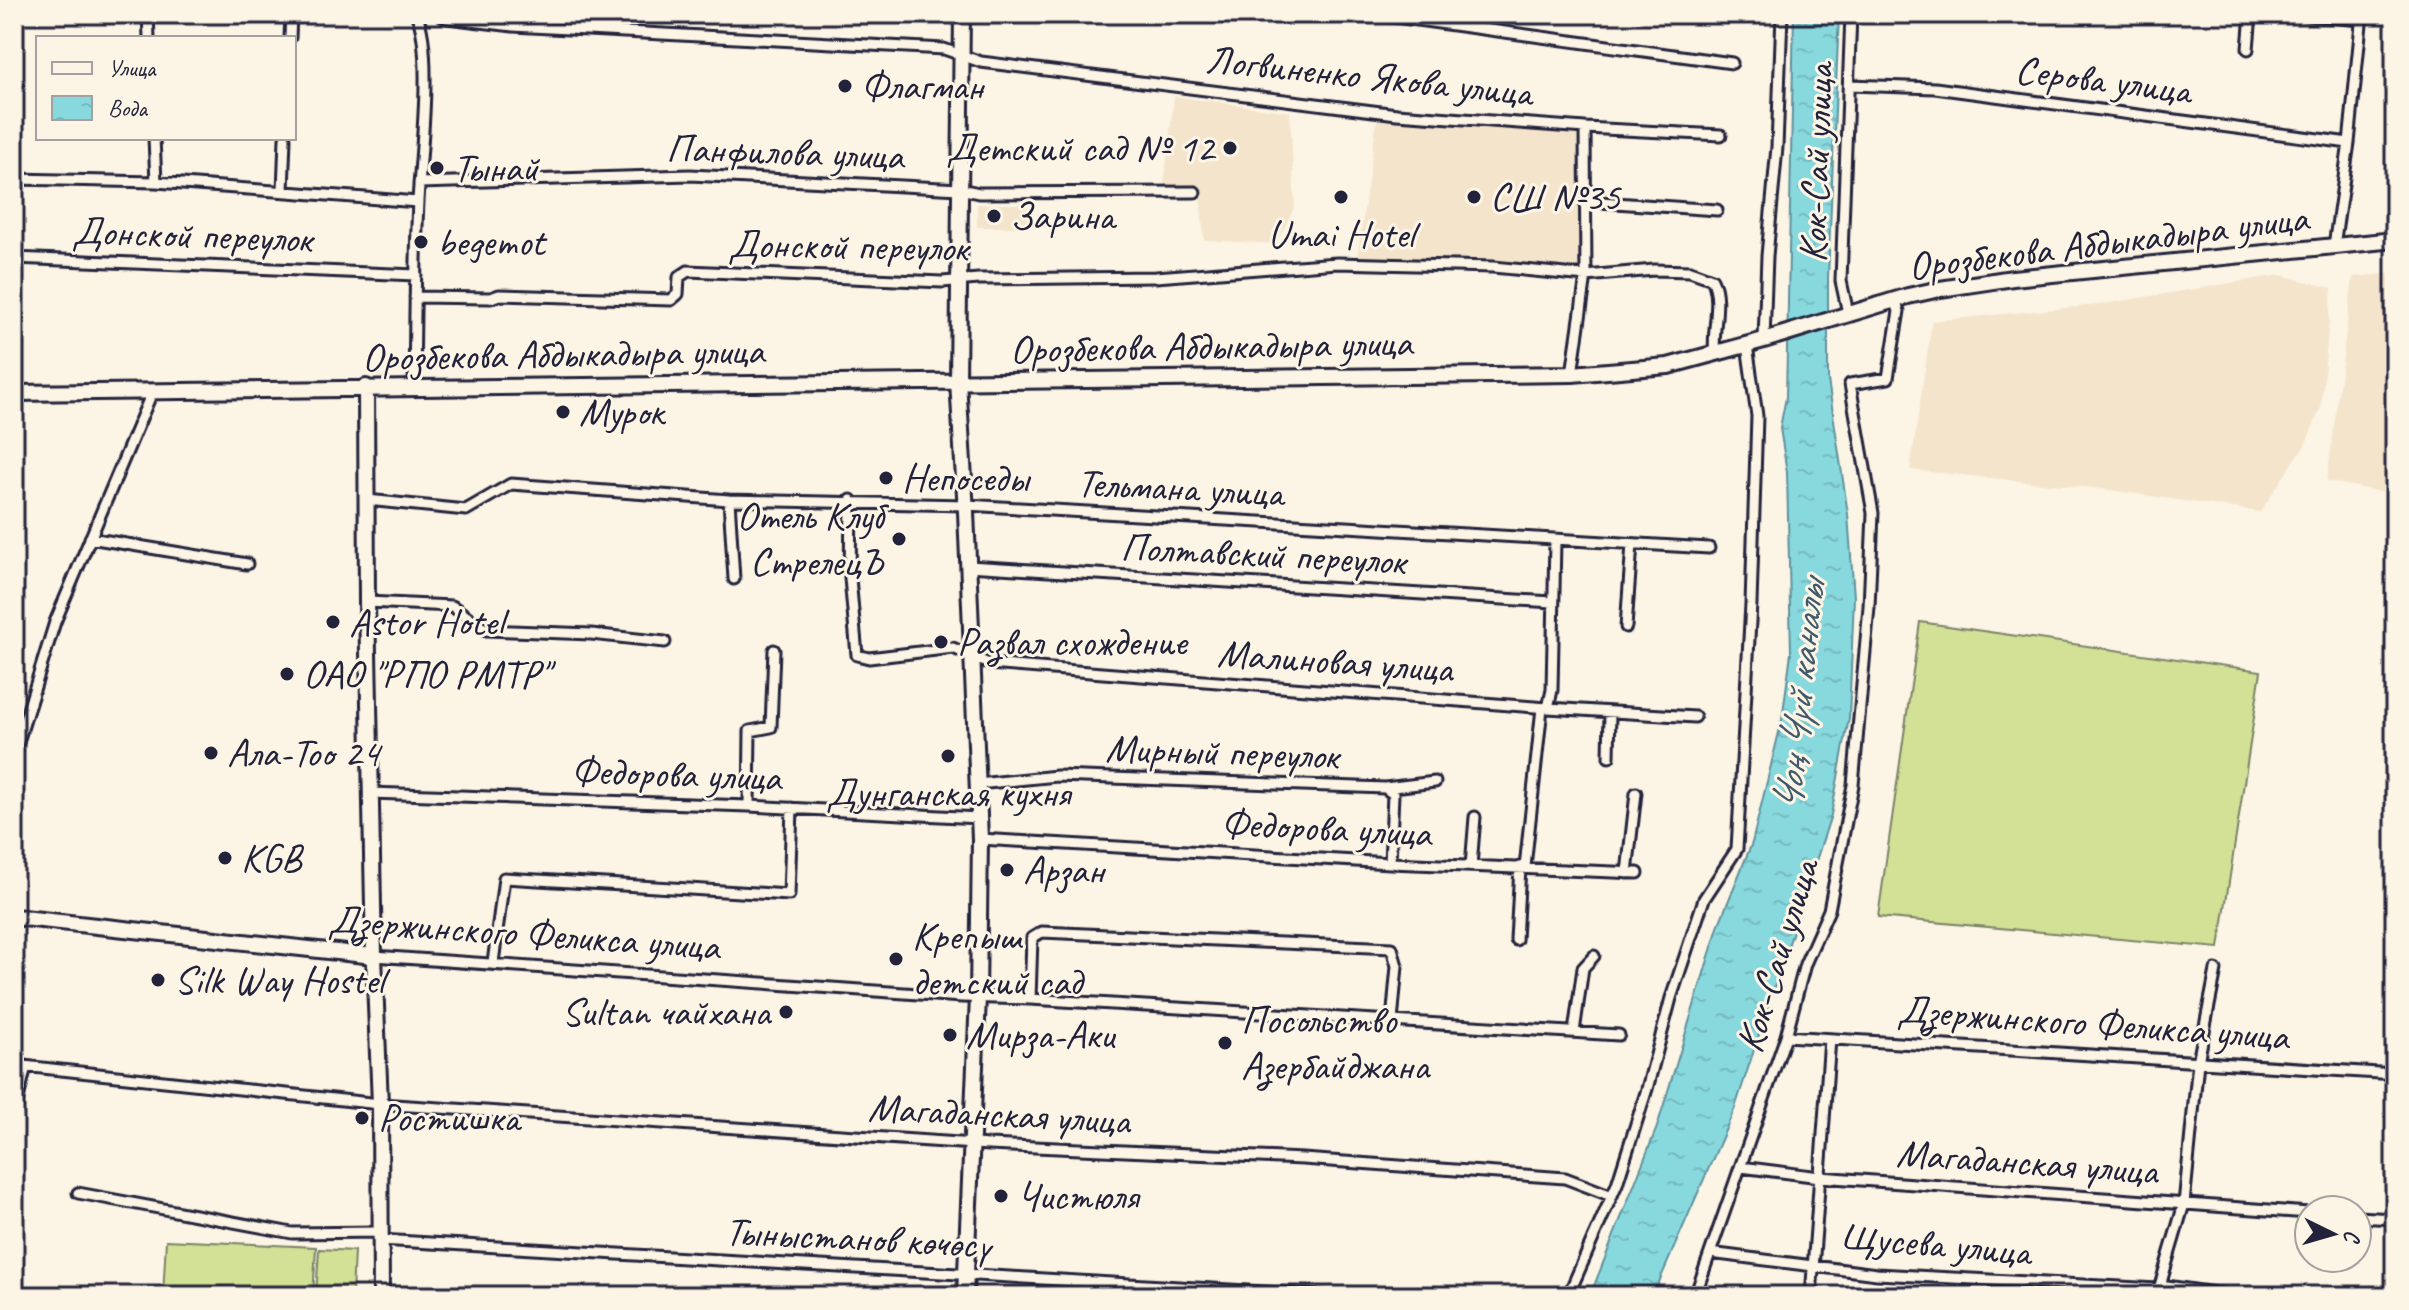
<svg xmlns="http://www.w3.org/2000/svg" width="2409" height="1310" font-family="Caveat,sans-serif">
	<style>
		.built { fill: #f4e4cc }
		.grass { fill: #d2e195; stroke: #7a8268; stroke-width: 2 }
		.water { fill: url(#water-ripples); stroke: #5f909d; stroke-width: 2 }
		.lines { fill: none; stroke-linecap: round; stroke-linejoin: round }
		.street-casing { stroke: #22223b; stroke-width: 15 }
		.secondary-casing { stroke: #22223b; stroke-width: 20 }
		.street { stroke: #fcf5e5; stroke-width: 9 }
		.secondary { stroke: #fcf5e5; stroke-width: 14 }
		.poi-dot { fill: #22223b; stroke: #fcf5e5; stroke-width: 3 }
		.labels { text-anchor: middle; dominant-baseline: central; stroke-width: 6; stroke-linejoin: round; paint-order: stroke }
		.street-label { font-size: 40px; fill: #22223b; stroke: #fcf5e5 }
		.poi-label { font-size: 40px; fill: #22223b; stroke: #fcf5e5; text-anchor: start }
		.water-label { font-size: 42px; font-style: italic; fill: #41596c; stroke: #fcf5e5 }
	</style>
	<defs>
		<pattern id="water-ripples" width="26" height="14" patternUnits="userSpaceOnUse" patternTransform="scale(2)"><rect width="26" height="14" fill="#88d9de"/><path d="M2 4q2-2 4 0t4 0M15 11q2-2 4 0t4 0" fill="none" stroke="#75babf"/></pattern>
	</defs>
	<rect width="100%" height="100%" fill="#fcf5e5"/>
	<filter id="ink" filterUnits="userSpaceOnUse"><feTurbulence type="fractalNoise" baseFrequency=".0125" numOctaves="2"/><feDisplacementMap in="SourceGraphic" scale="16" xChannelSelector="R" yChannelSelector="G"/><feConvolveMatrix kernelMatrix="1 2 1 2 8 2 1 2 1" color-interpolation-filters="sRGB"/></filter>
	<g filter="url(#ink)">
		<path class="built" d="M 1174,96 L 1290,112 L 1295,206 L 1276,244 L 1204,240 L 1199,185 L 1164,185 Z
			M 1377,119 L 1582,134 L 1582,273 L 1492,263 L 1357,259 Z
			M 977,204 L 1032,204 L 1032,227 L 977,227 Z
			M 2395,273 L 2395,495 L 2327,481 L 2353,277 Z
			M 2280,275 L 2332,288 L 2321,408 L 2305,445 L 2260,512 L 2102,489 L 1910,470 L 1932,321 L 2097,305 Z"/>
		<path class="grass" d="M 1920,622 L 2261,671 L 2219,948 L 1878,917 Z
			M 166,1240 L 316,1247 L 313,1296 L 163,1296 Z
			M 319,1249 L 354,1251 L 352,1296 L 316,1296 Z"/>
		<path class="water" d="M 1794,14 L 1839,14 L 1828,278 L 1828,380 L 1848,514 L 1854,597 L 1849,718 L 1831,815 L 1735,1108 L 1659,1282 L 1652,1296 L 1590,1296 L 1657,1127 L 1719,924 L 1752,843 L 1782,720 L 1791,653 L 1787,472 L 1780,428 L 1786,397 Z"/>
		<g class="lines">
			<g class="street-casing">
				<path id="street" d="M 148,14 L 149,38
					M 439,14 L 447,18 L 513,26 L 944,49 L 981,62 L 1397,114 L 1585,128 L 1721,135
					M 1373,14 L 1732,63
					M 2297,14 L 2361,20
					M 290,38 L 291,14
					M 2248,49 L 2251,14
					M 1849,85 L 1935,88 L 2349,143
					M 154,138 L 156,182
					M 14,179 L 156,182 L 418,202
					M 419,183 L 690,175 L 960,189 L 979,193 L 1195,192
					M 283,191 L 285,138
					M 1586,201 L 1717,210
					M 2334,246 L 2349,143 L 2362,14
					M 14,258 L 416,275
					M 415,297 L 491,298 L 499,295 L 671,300 L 678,294 L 679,277 L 688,271 L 942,282 L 979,279 L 1156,277 L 1337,263 L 1493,267 L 1586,276 L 1654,270 L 1690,271 L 1712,279 C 1723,301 1711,331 1715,355
					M 1848,313 L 1841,281 L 1851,14
					M 1764,340 L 1767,256 L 1777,147 L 1782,14
					M 1572,374 L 1586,276 L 1585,128
					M 414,386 C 415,325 415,263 418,202 C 420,159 434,48 416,14
					M 367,500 L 466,510 L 511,484 L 729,500 L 966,505 L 1709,548
					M 729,500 L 734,579
					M 851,500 L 850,578 L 857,655 L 869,658 L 953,648 L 989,664 L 1548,708 L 1695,717
					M 90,538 L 247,564
					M 968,566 L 1553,602
					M 367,602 L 452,606 L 486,630 L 591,634 L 665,642
					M 1626,627 L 1632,544
					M 1548,708 L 1552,690 L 1555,540
					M 14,755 L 55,622 L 153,390
					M 1609,757 L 1610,712
					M 978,784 L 1057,776 L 1385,788 L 1393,794 L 1390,863
					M 1385,788 L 1435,782
					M 370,793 L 749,806 L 979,818
					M 749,806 L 750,731 L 771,727 L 774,650
					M 980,839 L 1390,863 L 1638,873
					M 1471,866 L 1475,817
					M 1525,867 L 1542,708
					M 1627,873 L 1636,793
					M 1516,940 L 1520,867
					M 374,956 L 962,997 L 1030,999 L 1619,1035
					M 493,963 L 504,878 L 789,895 L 792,808
					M 1030,999 L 1032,938 L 1042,932 L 1392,948 L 1397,966 L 1392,1021
					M 1574,1032 L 1583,968 L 1594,956
					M 1786,1036 L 2395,1074
					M 14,1065 L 380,1104 L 989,1145 L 1303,1159 L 1565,1178 L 1612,1196
					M 14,1115 L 26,1066
					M 1741,1167 L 1820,1177 L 2309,1213
					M 78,1193 L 292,1233 L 379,1232
					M 2357,1217 L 2395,1219
					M 380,1240 L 1332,1296
					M 1710,1253 L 1877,1274 L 2158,1289
					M 2160,1285 L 2235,1296
					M 1568,1296 L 1617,1184 L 1647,1089 L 1671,998 L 1704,899 L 1737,849 L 1751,604 L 1757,416 L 1747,345
					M 1695,1296 L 1786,1036 L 1805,964 L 1829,910 L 1853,785 L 1869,607 L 1873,513 L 1850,384 L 1888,378 L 1899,311 L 1895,300
					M 1811,1296 L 1830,1039
					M 2157,1296 L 2184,1204 L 2198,1062 L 2216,970"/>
			</g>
			<g class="secondary-casing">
				<path id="secondary" d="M 962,14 L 958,381 L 966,512 L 980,839 L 978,997 L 965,1296
					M 366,387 L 367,602 L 374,956 L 380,1104 L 381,1296
					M 14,393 L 1572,374 L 1668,366 L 1764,340 L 1908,296 L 1940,289 L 2013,278 L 2395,240
					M 14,917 L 374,956"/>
			</g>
			<use href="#street" class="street"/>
			<use href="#secondary" class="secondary"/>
		</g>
	</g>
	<g class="poi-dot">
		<circle cx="845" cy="86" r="8"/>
		<circle cx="1230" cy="148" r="8"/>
		<circle cx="437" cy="168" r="8"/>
		<circle cx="1341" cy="197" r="8"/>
		<circle cx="1474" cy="197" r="8"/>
		<circle cx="994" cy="216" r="8"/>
		<circle cx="421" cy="242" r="8"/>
		<circle cx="563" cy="412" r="8"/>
		<circle cx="886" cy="478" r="8"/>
		<circle cx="899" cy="539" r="8"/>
		<circle cx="333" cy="622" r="8"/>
		<circle cx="941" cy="642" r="8"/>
		<circle cx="287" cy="674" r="8"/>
		<circle cx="211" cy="753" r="8"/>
		<circle cx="948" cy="756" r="8"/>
		<circle cx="225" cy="858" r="8"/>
		<circle cx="1007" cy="870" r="8"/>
		<circle cx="896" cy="959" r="8"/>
		<circle cx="158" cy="980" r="8"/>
		<circle cx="786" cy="1012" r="8"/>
		<circle cx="950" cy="1035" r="8"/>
		<circle cx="1225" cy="1043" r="8"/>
		<circle cx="362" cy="1118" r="8"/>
		<circle cx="1001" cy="1196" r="8"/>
	</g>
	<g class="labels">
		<g class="street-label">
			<text transform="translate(1369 76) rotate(6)">Логвиненко Якова улица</text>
			<text transform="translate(2103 80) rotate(7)">Серова улица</text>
			<text transform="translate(785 152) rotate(2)">Панфилова улица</text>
			<text transform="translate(1816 163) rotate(-88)">Кок-Сай улица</text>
			<text transform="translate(192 235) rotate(2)">Донской переулок</text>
			<text transform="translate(2108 242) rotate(-7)">Орозбекова Абдыкадыра улица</text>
			<text transform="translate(848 246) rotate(1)">Донской переулок</text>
			<text transform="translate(1211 346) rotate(-1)">Орозбекова Абдыкадыра улица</text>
			<text transform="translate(563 354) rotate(-1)">Орозбекова Абдыкадыра улица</text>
			<text transform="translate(1180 488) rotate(3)">Тельмана улица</text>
			<text transform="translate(1263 554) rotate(3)">Полтавский переулок</text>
			<text transform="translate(1335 661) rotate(4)">Малиновая улица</text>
			<text transform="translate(1222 752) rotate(2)">Мирный переулок</text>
			<text transform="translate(676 774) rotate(2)">Федорова улица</text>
			<text transform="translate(1326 828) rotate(3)">Федорова улица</text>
			<text transform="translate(524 933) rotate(4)">Дзержинского Феликса улица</text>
			<text transform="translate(1777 956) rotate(-73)">Кок-Сай улица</text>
			<text transform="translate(2093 1023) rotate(4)">Дзержинского Феликса улица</text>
			<text transform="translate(999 1114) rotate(3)">Магаданская улица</text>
			<text transform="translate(2027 1162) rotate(4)">Магаданская улица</text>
			<text transform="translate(858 1238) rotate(3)">Тыныстанов көчөсү</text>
			<text transform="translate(1936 1244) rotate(5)">Щусева улица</text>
		</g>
		<g class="poi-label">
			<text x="861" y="86">Флагман</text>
			<text x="1214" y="148" text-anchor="end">Детский сад № 12</text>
			<text x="453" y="168">Тынай</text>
			<text x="1490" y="197">СШ №35</text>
			<text x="1010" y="216">Зарина</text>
			<text x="1341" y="234" text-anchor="middle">Umai Hotel</text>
			<text x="437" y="242">begemot</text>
			<text x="579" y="412">Мурок</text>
			<text x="902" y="478">Непоседы</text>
			<text x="883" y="516" text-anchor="end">Отель Клуб<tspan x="883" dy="46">СтрелецЪ</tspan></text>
			<text x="349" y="622">Astor Hotel</text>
			<text x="957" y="642">Развал схождение</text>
			<text x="303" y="674">ОАО "РПО РМТР"</text>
			<text x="227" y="753">Ала-Тоо 24</text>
			<text x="948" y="793" text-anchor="middle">Дунганская кухня</text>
			<text x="241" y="858">KGB</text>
			<text x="1023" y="870">Арзан</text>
			<text x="912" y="936">Крепыш<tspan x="912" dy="46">детский сад</tspan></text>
			<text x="174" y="980">Silk Way Hostel</text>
			<text x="770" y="1012" text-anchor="end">Sultan чайхана</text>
			<text x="1241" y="1020">Посольство<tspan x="1241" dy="46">Азербайджана</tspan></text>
			<text x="966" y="1035">Мирза-Аки</text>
			<text x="378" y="1118">Ростишка</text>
			<text x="1017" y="1196">Чистюля</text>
		</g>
		<g class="water-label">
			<text transform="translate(1799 696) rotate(-84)">Чоң Чүй каналы</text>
		</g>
	</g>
	<rect width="2409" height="1310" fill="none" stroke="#fcf5e5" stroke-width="48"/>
	<rect x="24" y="24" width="2361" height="1262" fill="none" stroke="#22223b" stroke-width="3" filter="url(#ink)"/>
	<rect x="36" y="36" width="260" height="104" fill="#fcf5e5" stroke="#a5a1a1" stroke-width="2"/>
	<rect x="52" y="62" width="40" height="12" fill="#fcf5e5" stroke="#a5a1a1" stroke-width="2"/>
	<text x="108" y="76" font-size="24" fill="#22223b">Улица</text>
	<rect x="52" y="96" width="40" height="24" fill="url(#water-ripples)" stroke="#a5a1a1" stroke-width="2"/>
	<text x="108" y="116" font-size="24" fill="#22223b">Вода</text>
	<g transform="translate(2333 1234) rotate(95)"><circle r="38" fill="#fcf5e5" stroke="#a5a1a1" stroke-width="2"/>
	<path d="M0-6L14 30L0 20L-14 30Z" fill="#22223b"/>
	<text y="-12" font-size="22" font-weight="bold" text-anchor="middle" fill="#22223b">С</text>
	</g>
</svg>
